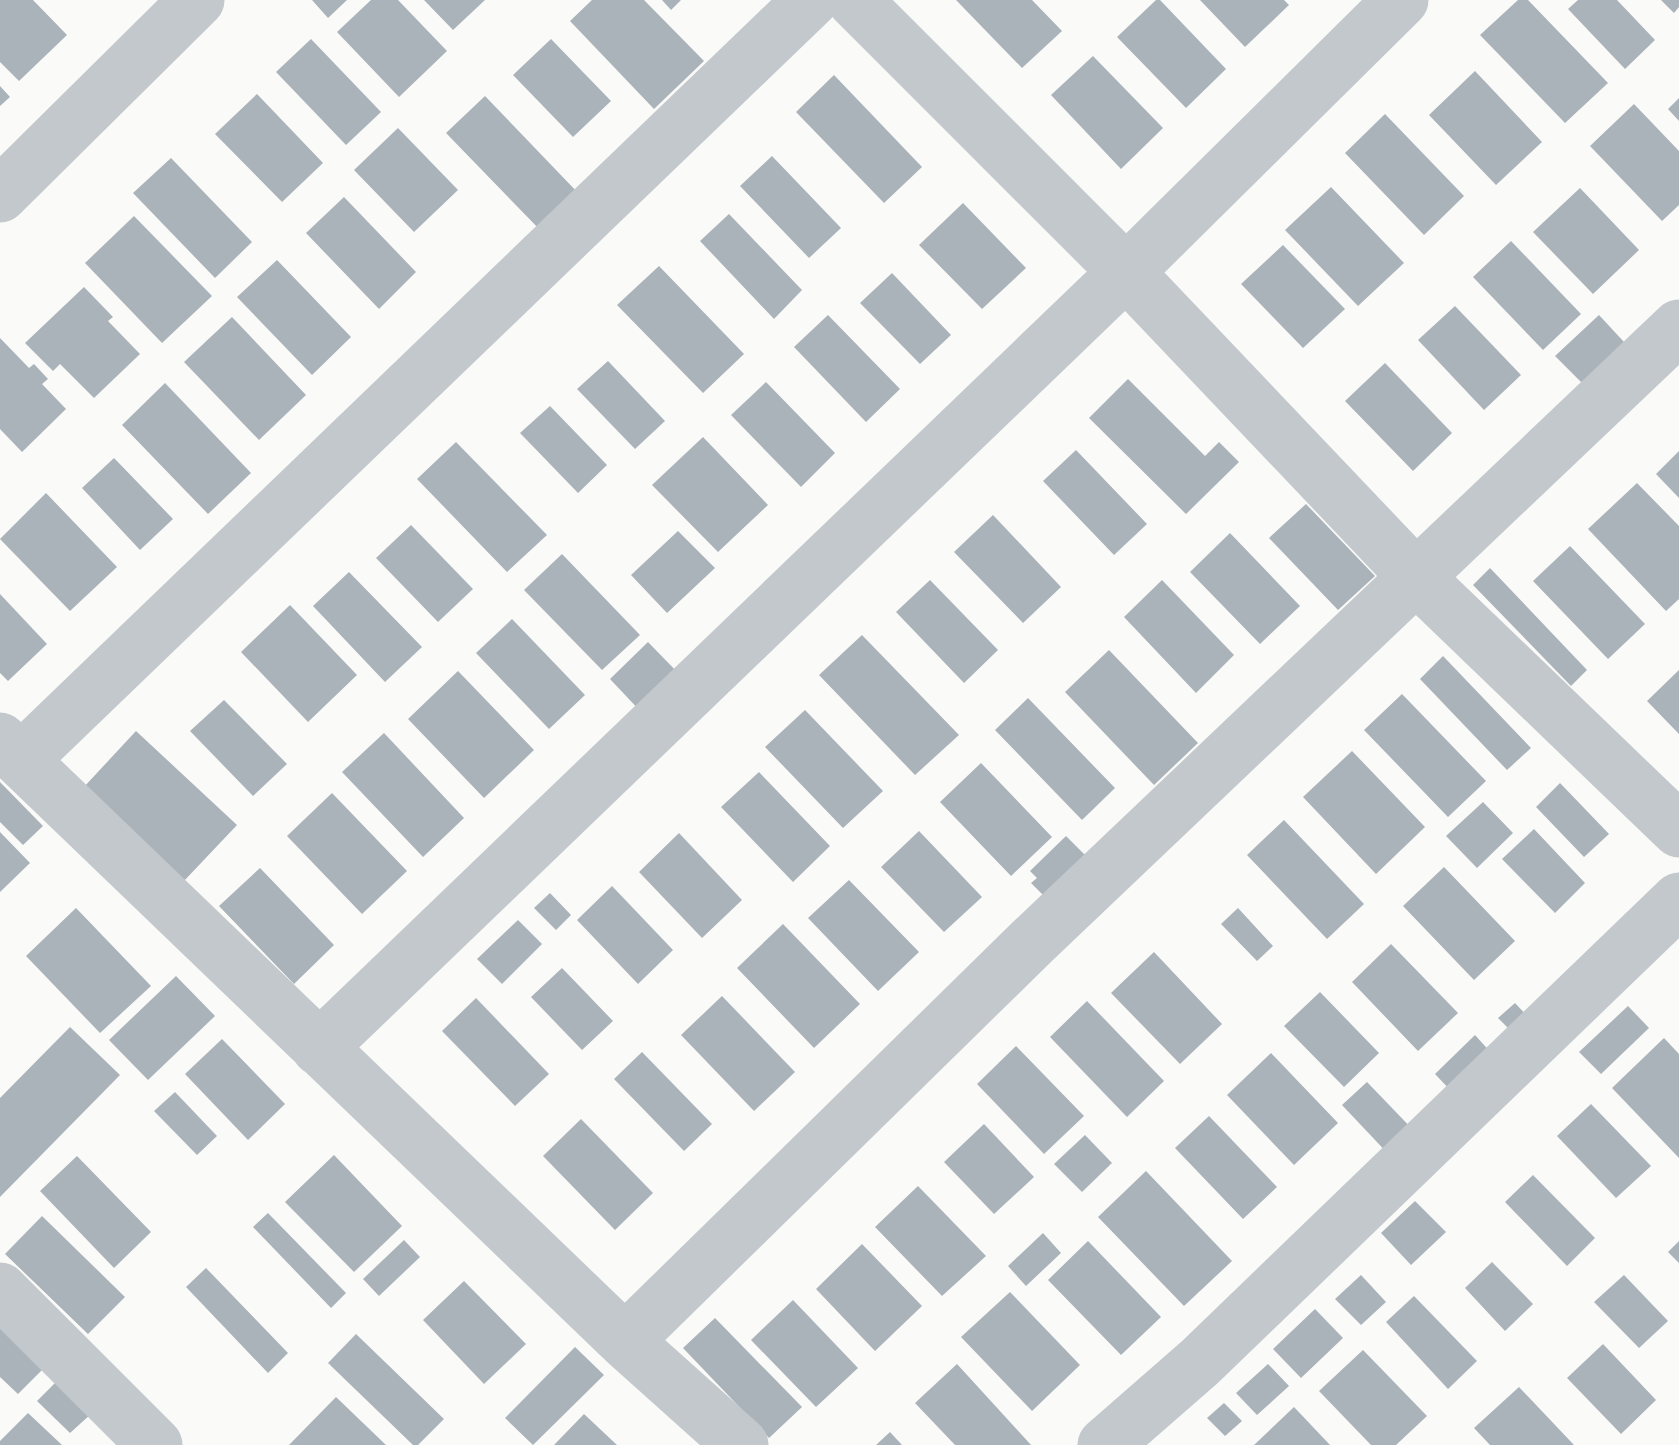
<svg xmlns="http://www.w3.org/2000/svg" width="1679" height="1445" font-family="Karla,sans-serif">
	<style>
		.building { fill: #aab3b9 }
		.lines { fill: none; stroke-linecap: round; stroke-linejoin: round }
		.street { stroke: #c3c8cc; stroke-width: 55 }
	</style>
	<rect width="100%" height="100%" fill="#fafaf8"/>
	<path class="building" d="M 0,0 L 33,0 L 67,35 L 19,81 L 0,62 Z
		M 312,0 L 347,0 L 328,18 Z
		M 371,0 L 398,0 L 447,51 L 399,97 L 337,32 Z
		M 424,0 L 485,0 L 453,30 Z
		M 592,0 L 644,0 L 704,61 L 654,109 L 570,21 Z
		M 662,0 L 681,0 L 671,10 Z
		M 956,0 L 1032,0 L 1062,31 L 1022,68 Z
		M 1156,0 L 1160,0 L 1226,69 L 1186,108 L 1117,37 Z
		M 1200,0 L 1284,0 L 1289,5 L 1245,47 Z
		M 1518,0 L 1528,0 L 1608,83 L 1565,123 L 1480,35 Z
		M 1578,0 L 1617,0 L 1655,40 L 1625,69 L 1568,9 Z
		M 1661,0 L 1679,0 L 1679,7 L 1674,13 Z
		M 311,39 L 381,112 L 346,145 L 276,72 Z
		M 551,39 L 611,101 L 573,137 L 513,75 Z
		M 1093,56 L 1163,128 L 1121,169 L 1051,95 Z
		M 1475,71 L 1542,142 L 1496,185 L 1429,115 Z
		M 834,75 L 922,167 L 884,203 L 796,112 Z
		M 0,86 L 10,97 L 0,106 Z
		M 257,94 L 323,163 L 282,202 L 215,134 Z
		M 485,96 L 581,196 L 543,233 L 446,133 Z
		M 1679,98 L 1679,121 L 1668,109 Z
		M 1634,104 L 1679,151 L 1679,205 L 1662,221 L 1590,146 Z
		M 1385,114 L 1464,196 L 1424,235 L 1345,153 Z
		M 398,128 L 458,190 L 414,232 L 354,170 Z
		M 772,156 L 841,228 L 809,258 L 740,186 Z
		M 171,158 L 252,242 L 215,278 L 133,193 Z
		M 1331,187 L 1404,263 L 1358,306 L 1285,230 Z
		M 1580,188 L 1639,250 L 1593,294 L 1533,232 Z
		M 344,197 L 416,272 L 379,309 L 306,233 Z
		M 963,203 L 1026,268 L 982,309 L 919,245 Z
		M 729,214 L 802,290 L 774,319 L 700,241 Z
		M 134,216 L 212,296 L 162,343 L 85,263 Z
		M 1511,241 L 1581,314 L 1543,350 L 1473,277 Z
		M 1283,245 L 1345,309 L 1303,348 L 1241,284 Z
		M 277,260 L 351,337 L 312,375 L 237,297 Z
		M 659,266 L 744,354 L 703,393 L 617,305 Z
		M 892,273 L 951,335 L 920,364 L 860,303 Z
		M 84,287 L 113,317 L 108,321 L 140,354 L 94,398 L 60,364 L 53,371 L 25,343 Z
		M 1455,306 L 1521,375 L 1484,410 L 1418,340 Z
		M 828,315 L 900,389 L 866,422 L 794,347 Z
		M 1599,315 L 1624,342 L 1582,383 L 1555,356 Z
		M 232,317 L 306,395 L 259,440 L 184,362 Z
		M 0,338 L 29,368 L 34,364 L 48,379 L 42,384 L 66,409 L 22,452 L 0,429 Z
		M 608,361 L 665,421 L 635,449 L 577,389 Z
		M 1385,363 L 1452,433 L 1413,471 L 1345,401 Z
		M 1128,379 L 1205,456 L 1219,442 L 1239,462 L 1186,514 L 1089,418 Z
		M 766,382 L 835,453 L 801,487 L 731,415 Z
		M 165,383 L 251,473 L 208,514 L 122,425 Z
		M 550,406 L 607,465 L 578,493 L 520,433 Z
		M 703,437 L 768,505 L 718,552 L 652,485 Z
		M 456,442 L 547,535 L 507,572 L 417,479 Z
		M 1076,450 L 1147,524 L 1114,555 L 1043,481 Z
		M 1679,451 L 1679,498 L 1656,474 Z
		M 114,458 L 173,519 L 140,550 L 82,488 Z
		M 1637,483 L 1679,526 L 1679,599 L 1666,611 L 1588,529 Z
		M 46,493 L 117,567 L 70,611 L 0,539 Z
		M 1306,504 L 1375,576 L 1338,610 L 1269,538 Z
		M 993,515 L 1061,587 L 1023,623 L 954,552 Z
		M 411,525 L 473,589 L 438,622 L 376,558 Z
		M 678,531 L 715,568 L 667,613 L 631,575 Z
		M 1230,533 L 1300,606 L 1260,644 L 1190,572 Z
		M 1570,546 L 1645,624 L 1608,659 L 1533,581 Z
		M 562,554 L 640,635 L 602,670 L 524,590 Z
		M 1490,568 L 1587,670 L 1571,686 L 1473,585 Z
		M 349,572 L 422,647 L 385,682 L 313,606 Z
		M 930,580 L 998,650 L 964,683 L 896,612 Z
		M 1162,580 L 1234,655 L 1196,693 L 1124,617 Z
		M 0,594 L 47,644 L 8,681 L 0,673 Z
		M 290,605 L 357,675 L 308,722 L 241,652 Z
		M 512,619 L 585,695 L 549,729 L 476,653 Z
		M 862,635 L 959,735 L 915,775 L 819,675 Z
		M 648,642 L 682,677 L 643,714 L 610,679 Z
		M 1109,650 L 1198,743 L 1154,785 L 1065,692 Z
		M 1443,656 L 1531,748 L 1507,770 L 1420,679 Z
		M 1679,670 L 1679,734 L 1647,701 Z
		M 458,671 L 534,750 L 484,798 L 408,719 Z
		M 1402,694 L 1486,781 L 1448,817 L 1364,730 Z
		M 1028,698 L 1115,788 L 1082,820 L 995,730 Z
		M 224,700 L 287,764 L 253,796 L 190,731 Z
		M 805,710 L 883,791 L 843,828 L 765,747 Z
		M 136,731 L 237,825 L 183,882 L 83,788 Z
		M 384,733 L 464,818 L 423,857 L 342,772 Z
		M 1352,751 L 1425,827 L 1376,874 L 1303,797 Z
		M 981,763 L 1052,837 L 1011,876 L 940,802 Z
		M 759,772 L 830,846 L 793,882 L 721,807 Z
		M 0,782 L 43,826 L 23,845 L 0,822 Z
		M 1560,783 L 1609,834 L 1584,857 L 1536,807 Z
		M 332,793 L 407,871 L 362,914 L 287,836 Z
		M 1483,802 L 1513,833 L 1477,868 L 1446,836 Z
		M 1284,820 L 1364,904 L 1327,939 L 1247,855 Z
		M 1534,829 L 1585,883 L 1555,913 L 1502,859 Z
		M 919,831 L 982,897 L 944,932 L 881,867 Z
		M 0,832 L 30,863 L 0,892 Z
		M 679,833 L 742,900 L 702,938 L 639,872 Z
		M 1066,836 L 1096,866 L 1054,906 L 1031,883 L 1037,878 L 1030,871 Z
		M 1444,867 L 1515,941 L 1474,980 L 1403,906 Z
		M 260,868 L 334,945 L 294,984 L 219,906 Z
		M 849,880 L 919,952 L 878,991 L 808,918 Z
		M 612,886 L 673,950 L 638,984 L 577,920 Z
		M 550,893 L 571,915 L 556,930 L 534,908 Z
		M 76,908 L 151,986 L 100,1033 L 26,956 Z
		M 1238,908 L 1273,946 L 1257,961 L 1221,924 Z
		M 518,920 L 542,944 L 502,984 L 477,959 Z
		M 783,924 L 860,1004 L 814,1048 L 737,968 Z
		M 1391,944 L 1458,1013 L 1418,1051 L 1352,982 Z
		M 1154,952 L 1222,1024 L 1180,1064 L 1111,993 Z
		M 562,968 L 613,1021 L 582,1050 L 531,997 Z
		M 176,976 L 215,1016 L 148,1080 L 109,1040 Z
		M 1320,992 L 1379,1053 L 1344,1087 L 1284,1026 Z
		M 722,996 L 795,1072 L 754,1111 L 681,1035 Z
		M 476,998 L 549,1074 L 515,1106 L 442,1031 Z
		M 1087,1001 L 1164,1081 L 1127,1117 L 1050,1037 Z
		M 1515,1003 L 1532,1021 L 1516,1036 L 1498,1018 Z
		M 1628,1006 L 1649,1028 L 1601,1074 L 1579,1052 Z
		M 70,1027 L 120,1075 L 0,1197 L 0,1098 Z
		M 1475,1035 L 1493,1055 L 1453,1093 L 1435,1074 Z
		M 1664,1038 L 1679,1054 L 1679,1158 L 1612,1088 Z
		M 222,1039 L 285,1104 L 248,1140 L 185,1074 Z
		M 1016,1046 L 1084,1116 L 1044,1154 L 977,1084 Z
		M 642,1052 L 712,1124 L 684,1151 L 614,1079 Z
		M 1271,1053 L 1338,1123 L 1294,1165 L 1227,1095 Z
		M 1367,1082 L 1418,1135 L 1393,1159 L 1342,1105 Z
		M 175,1092 L 217,1136 L 197,1155 L 154,1111 Z
		M 1591,1104 L 1651,1166 L 1616,1198 L 1557,1136 Z
		M 1209,1116 L 1277,1187 L 1243,1219 L 1175,1148 Z
		M 581,1119 L 653,1193 L 615,1230 L 543,1156 Z
		M 984,1124 L 1034,1177 L 994,1214 L 944,1162 Z
		M 1085,1135 L 1112,1163 L 1082,1192 L 1054,1164 Z
		M 334,1155 L 402,1226 L 354,1272 L 285,1202 Z
		M 77,1156 L 151,1232 L 114,1268 L 40,1191 Z
		M 1146,1171 L 1232,1261 L 1184,1306 L 1098,1217 Z
		M 1533,1175 L 1595,1238 L 1567,1266 L 1505,1202 Z
		M 918,1186 L 986,1256 L 942,1296 L 875,1227 Z
		M 1415,1201 L 1446,1232 L 1411,1265 L 1381,1233 Z
		M 268,1213 L 346,1293 L 331,1308 L 253,1227 Z
		M 42,1216 L 125,1297 L 88,1334 L 5,1254 Z
		M 1043,1233 L 1061,1253 L 1026,1286 L 1008,1266 Z
		M 404,1240 L 420,1257 L 379,1296 L 363,1279 Z
		M 1088,1241 L 1161,1317 L 1121,1355 L 1048,1280 Z
		M 1679,1241 L 1679,1263 L 1668,1252 Z
		M 862,1244 L 922,1306 L 875,1351 L 816,1289 Z
		M 1492,1262 L 1533,1304 L 1505,1331 L 1465,1288 Z
		M 206,1268 L 288,1353 L 268,1373 L 186,1287 Z
		M 1361,1275 L 1386,1302 L 1361,1325 L 1335,1299 Z
		M 1624,1275 L 1668,1321 L 1639,1348 L 1594,1302 Z
		M 464,1281 L 526,1344 L 484,1384 L 423,1320 Z
		M 1010,1292 L 1080,1365 L 1032,1411 L 961,1337 Z
		M 1414,1296 L 1477,1361 L 1448,1389 L 1386,1322 Z
		M 793,1300 L 858,1368 L 816,1407 L 751,1340 Z
		M 1315,1309 L 1343,1338 L 1301,1378 L 1273,1349 Z
		M 715,1318 L 802,1407 L 769,1438 L 683,1348 Z
		M 0,1321 L 46,1366 L 18,1394 L 0,1377 Z
		M 356,1334 L 444,1419 L 418,1445 L 413,1445 L 328,1363 Z
		M 1603,1344 L 1656,1400 L 1621,1434 L 1567,1378 Z
		M 575,1347 L 604,1375 L 533,1445 L 505,1418 Z
		M 1363,1350 L 1427,1416 L 1396,1445 L 1371,1445 L 1319,1391 Z
		M 957,1364 L 1031,1445 L 955,1445 L 915,1403 Z
		M 1268,1364 L 1289,1386 L 1257,1415 L 1236,1393 Z
		M 58,1380 L 91,1414 L 70,1433 L 37,1401 Z
		M 1519,1387 L 1574,1445 L 1490,1445 L 1474,1428 Z
		M 336,1397 L 386,1445 L 289,1445 Z
		M 1224,1403 L 1242,1421 L 1225,1436 L 1207,1418 Z
		M 1294,1407 L 1330,1445 L 1254,1445 Z
		M 28,1413 L 62,1445 L 0,1445 L 0,1441 Z
		M 584,1414 L 617,1445 L 554,1445 Z
		M 890,1432 L 902,1445 L 876,1445 Z"/>
	<g class="lines">
		<path class="street" d="M 854,0 L 1126,272 L 1417,578 L 1679,830
			M 0,195 L 197,0
			M 0,740 L 625,1341 L 741,1445
			M 21,760 L 811,0
			M 319,1048 L 1126,272 L 1401,0
			M 0,1290 L 155,1445
			M 625,1341 L 1034,940 L 1679,327
			M 1105,1445 L 1200,1362 L 1679,900"/>
	</g>
</svg>
